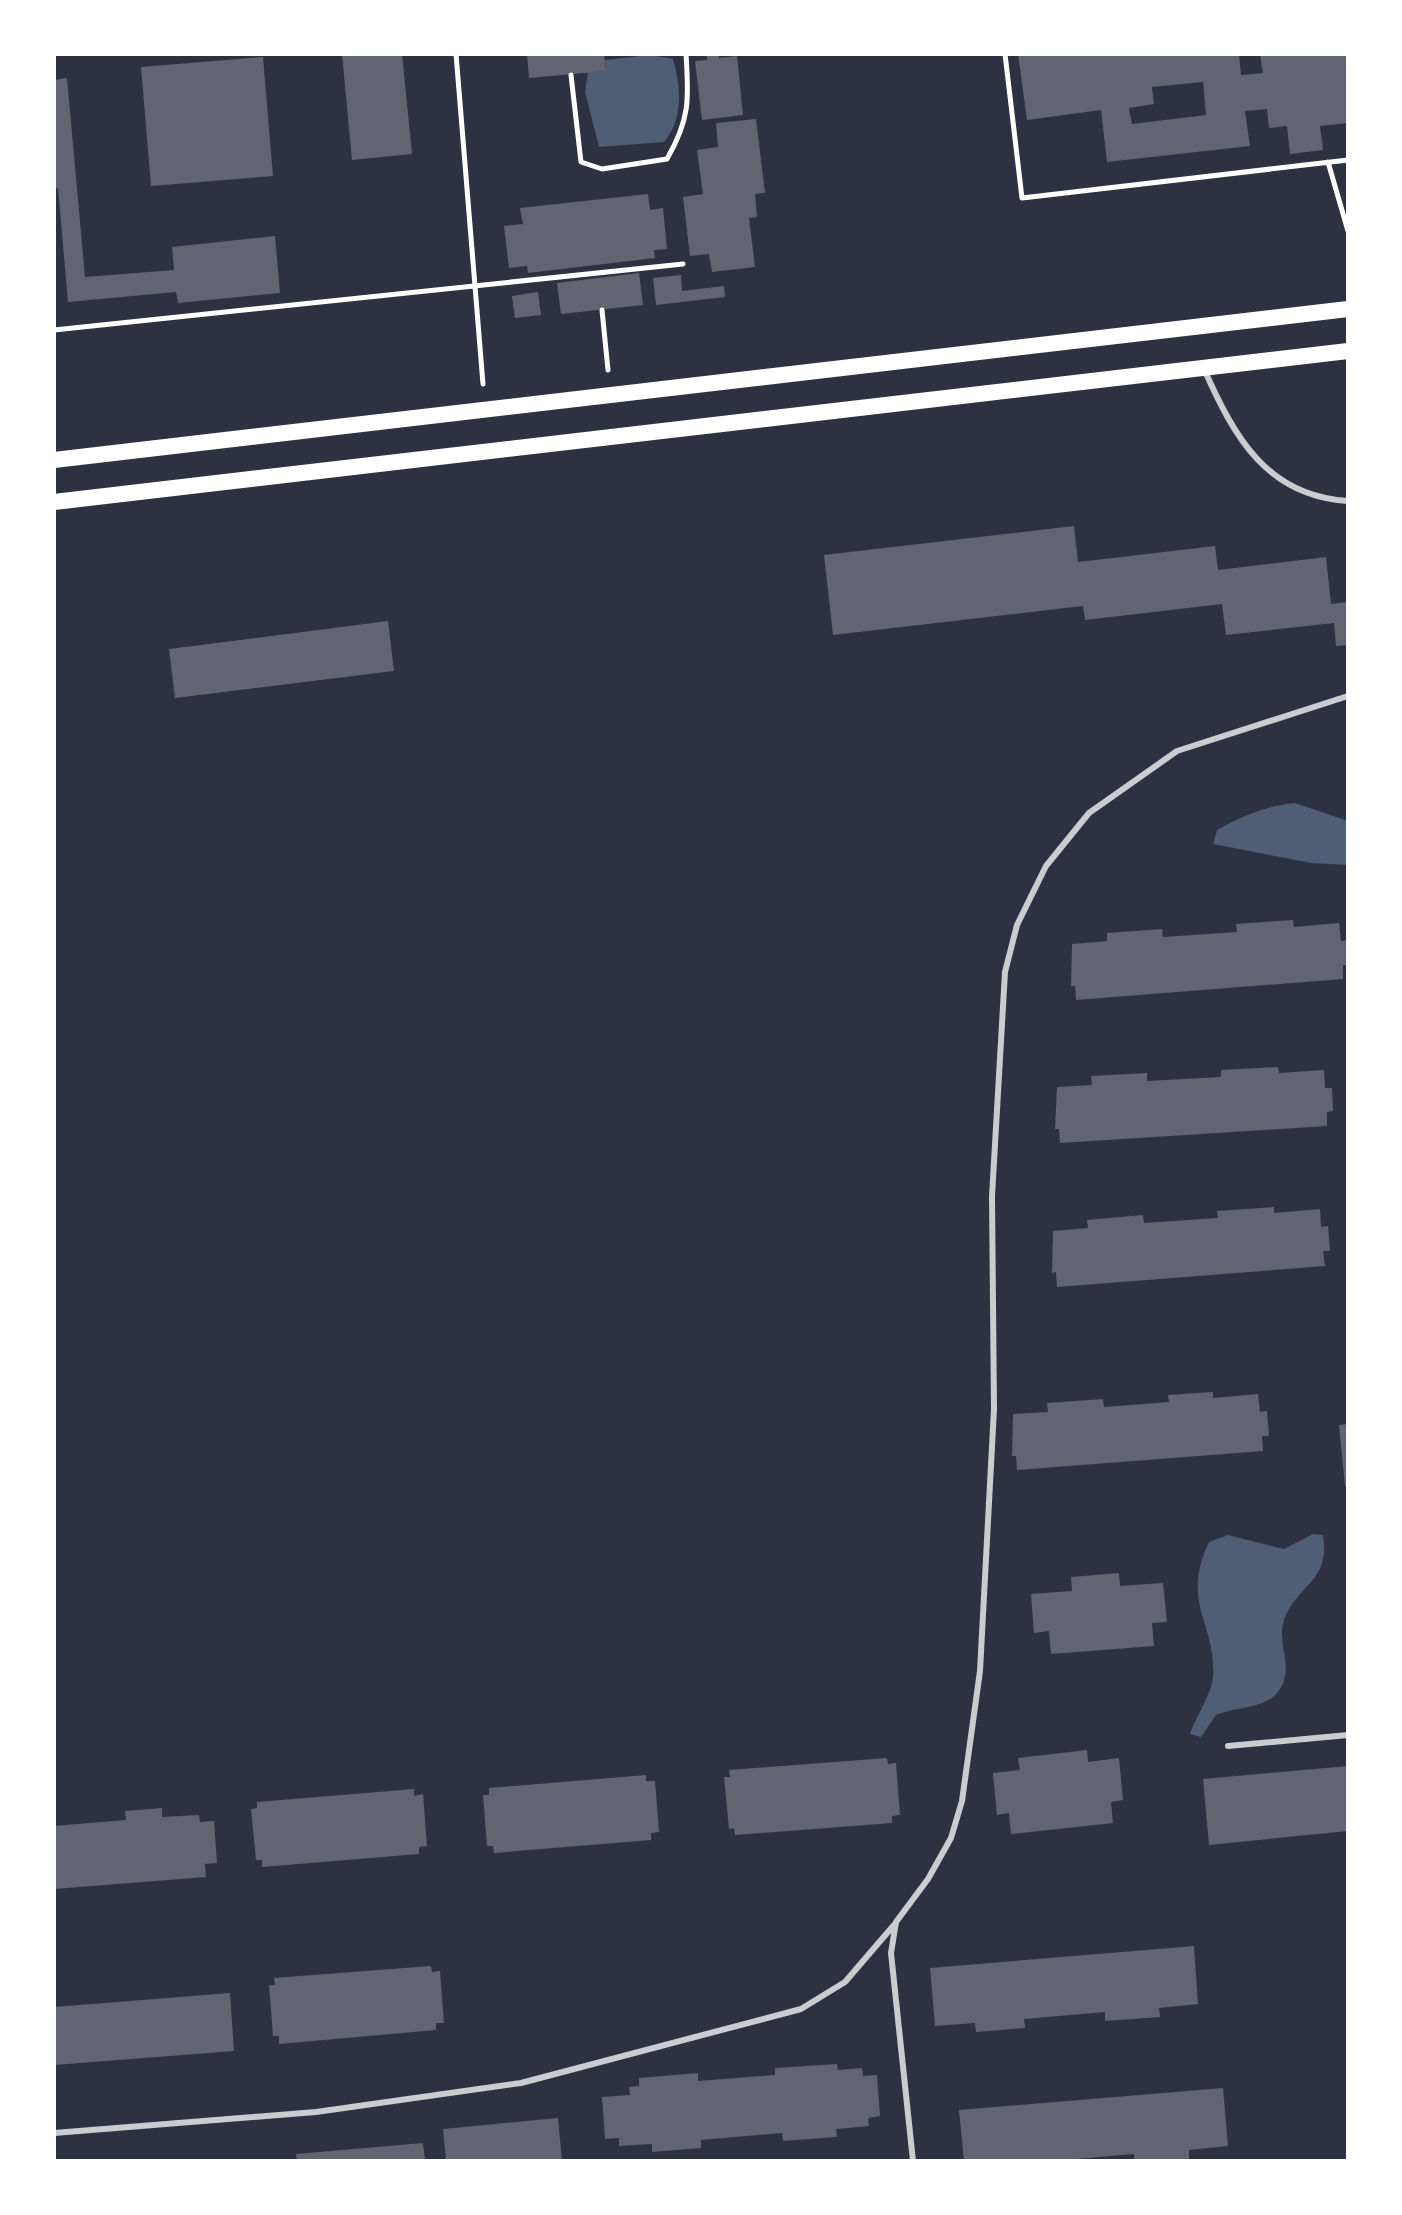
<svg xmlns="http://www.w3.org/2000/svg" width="1402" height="2215" font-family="'Varela Round',sans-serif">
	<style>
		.water { fill: #4f5d75 }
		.building { fill: #626471; fill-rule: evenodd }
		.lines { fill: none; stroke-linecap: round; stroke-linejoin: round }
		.path { stroke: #fff; stroke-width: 5 }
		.service { stroke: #caccd0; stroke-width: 6 }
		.secondary { stroke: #fff; stroke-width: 16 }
	</style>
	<rect width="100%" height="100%" fill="#2d3142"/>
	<path class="water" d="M 650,55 L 673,59 C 681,87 684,118 664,142 L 599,147 L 585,92 L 588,72 L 606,71 L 605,60 Z
		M 1295,803 L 1348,821 L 1348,865 L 1311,863 L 1213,844 L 1217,830 C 1242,816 1266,806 1295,803 Z
		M 1313,1534 L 1323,1535 C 1331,1582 1297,1584 1284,1620 C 1276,1645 1296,1668 1278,1692 C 1265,1709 1234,1707 1216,1715 L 1201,1737 L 1190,1734 C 1196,1716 1212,1694 1213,1676 C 1216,1622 1180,1603 1209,1542 L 1228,1535 L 1284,1549 Z"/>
	<path class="building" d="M 342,54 L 402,54 L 412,154 L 352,160 Z
		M 527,54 L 604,54 L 606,71 L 529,78 Z
		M 707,54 L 719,54 L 719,58 L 737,56 L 743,115 L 702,120 L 695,61 L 707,60 Z
		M 1018,54 L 1239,54 L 1241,75 L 1263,73 L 1260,54 L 1348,54 L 1348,123 L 1320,126 L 1323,150 L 1290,154 L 1287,126 L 1269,128 L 1267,109 L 1245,111 L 1250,146 L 1107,162 L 1101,110 L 1027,120 ZM 1203,82 L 1206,115 L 1132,124 L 1129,108 L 1154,104 L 1152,87 Z
		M 263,57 L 273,176 L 151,186 L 141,67 Z
		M 67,78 L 85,277 L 174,270 L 172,247 L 275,236 L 280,293 L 178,303 L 176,292 L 68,302 L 58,188 L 54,189 L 54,80 Z
		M 756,119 L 765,193 L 755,194 L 757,217 L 749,218 L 755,267 L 712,272 L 709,254 L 690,256 L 683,197 L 703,194 L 697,150 L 718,147 L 716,123 Z
		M 648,194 L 650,210 L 663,208 L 667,249 L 654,250 L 655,258 L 528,273 L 527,266 L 509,268 L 504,226 L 523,224 L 520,208 Z
		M 639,273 L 643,305 L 561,314 L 557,283 Z
		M 681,275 L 682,291 L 724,286 L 725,297 L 656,305 L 653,278 Z
		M 538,292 L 541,315 L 515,318 L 512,296 Z
		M 1074,526 L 1078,562 L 1215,546 L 1218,570 L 1326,557 L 1331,604 L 1348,602 L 1348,645 L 1336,646 L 1334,623 L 1226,635 L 1222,604 L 1085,620 L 1083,606 L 833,635 L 824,555 Z
		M 388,621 L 394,671 L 175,698 L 169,649 Z
		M 1293,920 L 1294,927 L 1339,923 L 1341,941 L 1348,940 L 1348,965 L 1343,965 L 1343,979 L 1076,1000 L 1075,986 L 1071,986 L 1072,944 L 1107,941 L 1107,933 L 1162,929 L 1163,937 L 1237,932 L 1236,924 Z
		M 1278,1067 L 1279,1073 L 1324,1070 L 1325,1088 L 1332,1088 L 1333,1111 L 1327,1112 L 1327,1126 L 1060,1143 L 1059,1129 L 1055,1129 L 1057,1087 L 1092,1085 L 1091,1076 L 1147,1073 L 1147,1081 L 1221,1077 L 1221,1070 Z
		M 1274,1207 L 1274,1213 L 1320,1209 L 1321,1227 L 1328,1226 L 1330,1251 L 1323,1251 L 1325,1266 L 1057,1287 L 1056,1272 L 1052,1273 L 1053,1231 L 1088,1228 L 1087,1220 L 1143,1215 L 1144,1223 L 1218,1218 L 1217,1211 Z
		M 1213,1392 L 1213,1398 L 1258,1394 L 1260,1412 L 1267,1411 L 1269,1436 L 1262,1436 L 1263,1451 L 1017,1470 L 1016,1456 L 1012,1456 L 1013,1414 L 1048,1412 L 1047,1403 L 1103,1399 L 1104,1407 L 1169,1402 L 1168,1395 Z
		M 1348,1424 L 1348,1486 L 1345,1486 L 1339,1425 Z
		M 1119,1573 L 1120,1586 L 1163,1583 L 1167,1622 L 1152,1623 L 1154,1646 L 1051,1654 L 1049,1631 L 1034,1633 L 1031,1594 L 1072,1591 L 1071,1577 Z
		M 1087,1750 L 1088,1762 L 1119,1758 L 1123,1800 L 1111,1802 L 1113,1823 L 1011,1834 L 1009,1813 L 997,1815 L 993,1773 L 1020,1770 L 1018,1758 Z
		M 887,1758 L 888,1764 L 896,1763 L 900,1815 L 892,1816 L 892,1823 L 735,1835 L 734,1828 L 729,1829 L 724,1777 L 730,1777 L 729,1770 Z
		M 1348,1766 L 1348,1831 L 1209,1845 L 1203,1779 Z
		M 646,1775 L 646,1781 L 655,1781 L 659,1832 L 651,1833 L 651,1840 L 494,1853 L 493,1846 L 487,1846 L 483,1795 L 489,1795 L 489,1788 Z
		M 414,1789 L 414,1796 L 423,1794 L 427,1846 L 419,1847 L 419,1854 L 262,1867 L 262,1860 L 256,1860 L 251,1809 L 257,1808 L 257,1802 Z
		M 162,1808 L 162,1817 L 199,1815 L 200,1822 L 214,1821 L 217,1863 L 205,1864 L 206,1877 L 54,1889 L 54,1826 L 126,1820 L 125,1811 Z
		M 1194,1946 L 1198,2004 L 1159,2008 L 1160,2017 L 1105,2021 L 1105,2012 L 1024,2019 L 1025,2028 L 976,2032 L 975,2023 L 935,2026 L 930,1968 Z
		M 431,1966 L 432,1972 L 440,1971 L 444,2023 L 436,2023 L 436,2030 L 279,2044 L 279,2036 L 273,2036 L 269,1985 L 275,1985 L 274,1978 Z
		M 230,1993 L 234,2051 L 54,2065 L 54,2007 Z
		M 837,2064 L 838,2070 L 862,2068 L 863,2076 L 877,2075 L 880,2116 L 868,2118 L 869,2126 L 836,2129 L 837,2137 L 783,2141 L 782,2133 L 701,2140 L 701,2148 L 652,2152 L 652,2144 L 619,2146 L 619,2138 L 605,2139 L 602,2097 L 630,2095 L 629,2087 L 639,2086 L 639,2078 L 698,2073 L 698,2081 L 775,2075 L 775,2068 Z
		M 1223,2088 L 1228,2146 L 1189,2150 L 1189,2159 L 1134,2161 L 1134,2154 L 1054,2161 L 964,2161 L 959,2110 Z
		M 558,2118 L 562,2161 L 446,2161 L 443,2129 Z
		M 423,2143 L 425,2161 L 297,2161 L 296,2154 Z"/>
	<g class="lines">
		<path class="path" d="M 456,54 L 483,384
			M 1005,54 L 1022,198 L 1348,160
			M 571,75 L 581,162 L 602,169 L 667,159 C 690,119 689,99 686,54
			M 1328,162 L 1348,231
			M 602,310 L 608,370
			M 54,330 L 683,264"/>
		<path class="service" d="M 1204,369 C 1234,436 1266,496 1348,501
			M 1228,1746 L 1348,1735
			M 54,2133 L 316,2112 L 521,2083 L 801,2009 L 845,1982 L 894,1925
			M 913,2161 L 891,1953 L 896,1922 L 928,1879 L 951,1838 L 962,1801 L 980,1671 L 994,1409 L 992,1196 L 1005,972 L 1017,925 L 1046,866 L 1089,813 L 1177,751 L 1348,696"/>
		<path class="secondary" d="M 54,460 L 1348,309
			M 54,502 L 1348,351"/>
	</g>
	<rect width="1402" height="2215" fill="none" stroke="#ffffff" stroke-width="112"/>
</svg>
